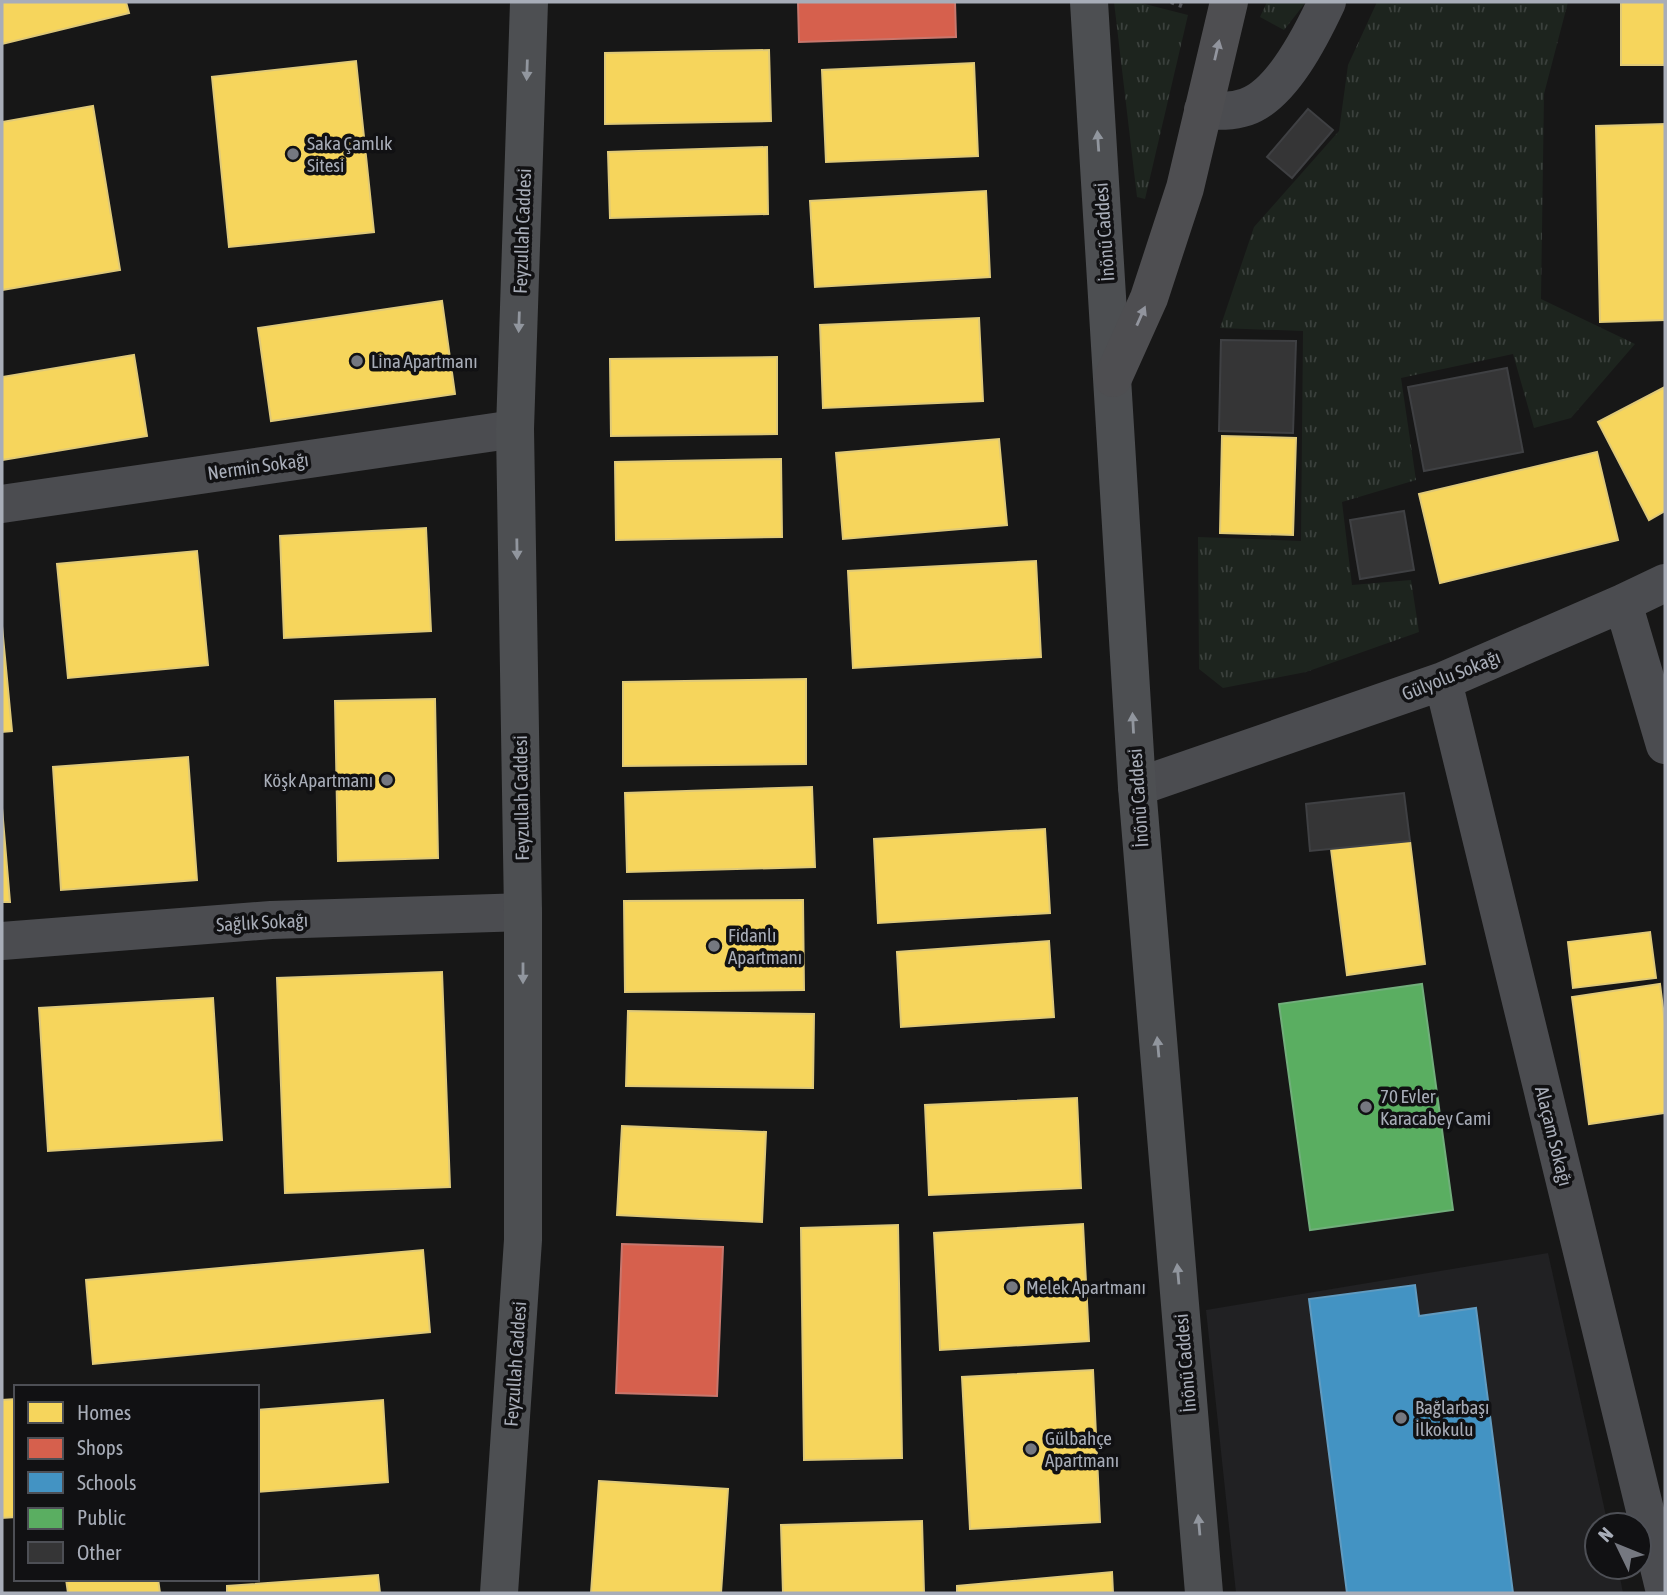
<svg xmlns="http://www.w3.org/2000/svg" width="1667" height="1595" font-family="'Asap Condensed',sans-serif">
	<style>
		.built { fill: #212123 }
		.grass { fill: url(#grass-tufts) }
		.homes { fill: #f6d55c; stroke: #dfc978; stroke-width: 2 }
		.shops { fill: #d6604d; stroke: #c8776d; stroke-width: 2 }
		.schools { fill: #4393c3; stroke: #619bc0; stroke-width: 2 }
		.public { fill: #5aae61; stroke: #71ae7b; stroke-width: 2 }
		.building { fill: #353536; stroke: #3f4043; stroke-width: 2 }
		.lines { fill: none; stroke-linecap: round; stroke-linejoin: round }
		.path { stroke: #4d4e52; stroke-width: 4.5; stroke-dasharray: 3.5 5; stroke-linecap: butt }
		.minor { stroke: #4b4c50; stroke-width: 38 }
		.major { stroke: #4d4f52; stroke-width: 38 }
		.highway { stroke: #4e4e51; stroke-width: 38 }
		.oneway { fill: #92959e }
		.oneway2 { fill: #91969e }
		.poi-dot { fill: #757880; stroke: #111113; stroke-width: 2.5 }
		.labels { text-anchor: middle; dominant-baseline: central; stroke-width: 7; stroke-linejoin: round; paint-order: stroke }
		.poi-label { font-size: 19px; fill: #a8adb8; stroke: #111113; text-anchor: start }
		.street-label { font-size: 19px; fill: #a8adb8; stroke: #111113 }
	</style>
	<defs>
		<pattern id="grass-tufts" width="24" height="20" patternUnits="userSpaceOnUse" patternTransform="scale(1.75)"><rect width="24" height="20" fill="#1d241e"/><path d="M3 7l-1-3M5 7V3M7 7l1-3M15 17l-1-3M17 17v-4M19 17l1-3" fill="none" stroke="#3b413d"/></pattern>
	</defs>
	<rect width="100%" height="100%" fill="#171717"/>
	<path class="built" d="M 1548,1253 L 1608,1525 L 1597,1525 L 1597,1567 L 1618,1567 L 1623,1593 L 1236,1593 L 1206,1310 Z"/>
	<path class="grass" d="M 1114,2 L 1137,2 L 1188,15 L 1145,199 L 1137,197 Z
		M 1267,2 L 1306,2 L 1284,30 L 1260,17 Z
		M 1377,2 L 1568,2 L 1544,94 L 1541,299 L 1635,344 L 1571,418 L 1534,428 L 1513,354 L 1401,378 L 1416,480 L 1342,502 L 1352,585 L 1411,580 L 1419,632 L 1306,672 L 1223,688 L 1199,669 L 1198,537 L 1301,541 L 1303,331 L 1220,328 L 1254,227 L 1339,131 L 1348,65 Z"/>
	<path class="homes" d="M 2,2 L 126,2 L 129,13 L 2,44 Z
		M 1621,2 L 1665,2 L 1665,65 L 1621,65 Z
		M 769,50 L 771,121 L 605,124 L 605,53 Z
		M 356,61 L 374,232 L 229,247 L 212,77 Z
		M 974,63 L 978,156 L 826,162 L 822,70 Z
		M 93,106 L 120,270 L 2,290 L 2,122 Z
		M 1665,124 L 1665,320 L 1600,322 L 1596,126 Z
		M 767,147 L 768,214 L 610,218 L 608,152 Z
		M 986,191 L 990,277 L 815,287 L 810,201 Z
		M 442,301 L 455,394 L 271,421 L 258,328 Z
		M 979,318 L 983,401 L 823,408 L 820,325 Z
		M 134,355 L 147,436 L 2,460 L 2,377 Z
		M 777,357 L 777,434 L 611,436 L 610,359 Z
		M 1665,387 L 1665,511 L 1649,520 L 1598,422 Z
		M 1222,436 L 1296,438 L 1293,535 L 1220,533 Z
		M 999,439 L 1007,525 L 843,539 L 836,453 Z
		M 1597,452 L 1618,540 L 1440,583 L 1419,494 Z
		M 781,459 L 782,537 L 616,540 L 615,462 Z
		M 426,528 L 431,631 L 284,638 L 280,536 Z
		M 197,551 L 208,665 L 68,678 L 57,564 Z
		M 1036,561 L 1041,657 L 853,668 L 848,571 Z
		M 2,626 L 12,731 L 2,732 Z
		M 806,679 L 806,764 L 623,766 L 623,682 Z
		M 435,699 L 438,858 L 338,861 L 335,701 Z
		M 188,757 L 197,880 L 61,890 L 53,767 Z
		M 812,787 L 815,867 L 627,872 L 625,793 Z
		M 2,808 L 10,902 L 2,902 Z
		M 1045,829 L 1050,913 L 878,923 L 874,839 Z
		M 1410,841 L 1425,964 L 1347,975 L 1331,849 Z
		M 803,900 L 804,990 L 625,992 L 624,901 Z
		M 1650,932 L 1656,978 L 1573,988 L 1568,942 Z
		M 1049,941 L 1054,1017 L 901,1027 L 897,952 Z
		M 442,972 L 450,1187 L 285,1193 L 277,978 Z
		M 1660,984 L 1665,1024 L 1665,1113 L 1589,1124 L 1572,997 Z
		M 213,998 L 222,1140 L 48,1151 L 39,1008 Z
		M 628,1011 L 814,1014 L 813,1088 L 626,1086 Z
		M 1077,1098 L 1081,1188 L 929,1195 L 925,1105 Z
		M 622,1126 L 766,1132 L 762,1222 L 617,1215 Z
		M 1083,1224 L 1089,1341 L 940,1350 L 934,1233 Z
		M 898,1225 L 902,1458 L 804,1460 L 801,1228 Z
		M 423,1250 L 430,1332 L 93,1364 L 86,1280 Z
		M 1093,1370 L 1100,1522 L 970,1529 L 962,1377 Z
		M 16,1399 L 16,1517 L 2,1518 L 2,1400 Z
		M 383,1400 L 388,1482 L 257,1492 L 257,1410 Z
		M 599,1481 L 728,1489 L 721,1593 L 591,1593 Z
		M 922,1521 L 924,1593 L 783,1593 L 781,1525 Z
		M 1112,1572 L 1113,1593 L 957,1593 L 957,1586 Z
		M 378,1575 L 380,1593 L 227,1593 L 227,1586 Z
		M 66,1579 L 158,1579 L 160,1593 L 68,1593 Z"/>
	<path class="shops" d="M 798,2 L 955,2 L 956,37 L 799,42 Z
		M 622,1244 L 723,1247 L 717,1396 L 616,1393 Z"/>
	<path class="schools" d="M 1415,1285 L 1419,1316 L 1476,1308 L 1513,1593 L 1347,1593 L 1309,1299 Z"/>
	<path class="public" d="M 1422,984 L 1453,1210 L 1310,1230 L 1279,1004 Z"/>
	<path class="building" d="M 1308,109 L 1333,130 L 1292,178 L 1267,157 Z
		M 1221,340 L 1296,341 L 1293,433 L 1219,431 Z
		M 1507,368 L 1523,452 L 1424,471 L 1408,387 Z
		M 1404,511 L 1414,570 L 1360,579 L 1350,520 Z
		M 1404,793 L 1410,841 L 1310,851 L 1306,804 Z"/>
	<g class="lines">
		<path class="path" d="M 1171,2 L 1182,6"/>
		<path class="minor" d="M 1203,110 C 1218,111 1231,112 1246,107 C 1282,95 1312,34 1327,2
			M 2,504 L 515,429
			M 1623,603 L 1665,583
			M 1443,681 L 1665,1592
			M 1137,787 L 1443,681 L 1623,603 L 1665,745
			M 2,941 L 271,920 L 523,912"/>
		<path class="major" d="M 1089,2 L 1137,787 L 1204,1593
			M 499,1593 L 523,1240 L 523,912 L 515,429 L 529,2"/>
		<path class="highway" d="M 1113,378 L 1149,298 L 1185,188 L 1229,2"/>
	</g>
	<defs><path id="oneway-solid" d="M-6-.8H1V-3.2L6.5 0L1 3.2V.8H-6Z" transform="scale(1.75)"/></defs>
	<g class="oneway">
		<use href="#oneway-solid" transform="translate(1217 50) rotate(-77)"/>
		<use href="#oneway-solid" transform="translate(1141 316) rotate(-66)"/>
	</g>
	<g class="oneway2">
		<use href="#oneway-solid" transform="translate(527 70) rotate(92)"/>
		<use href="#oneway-solid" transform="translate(1098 141) rotate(-94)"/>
		<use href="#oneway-solid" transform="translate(519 322) rotate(92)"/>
		<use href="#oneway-solid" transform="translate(517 549) rotate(89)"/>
		<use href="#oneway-solid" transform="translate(1133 723) rotate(-93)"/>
		<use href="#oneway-solid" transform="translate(523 973) rotate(90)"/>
		<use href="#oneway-solid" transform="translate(1158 1047) rotate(-95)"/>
		<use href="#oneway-solid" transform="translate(1178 1274) rotate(-95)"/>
		<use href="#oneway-solid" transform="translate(1199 1525) rotate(-95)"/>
	</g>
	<g class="poi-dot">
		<circle cx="293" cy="154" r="7"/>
		<circle cx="357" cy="361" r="7"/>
		<circle cx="387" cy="780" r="7"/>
		<circle cx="714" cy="946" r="7"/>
		<circle cx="1366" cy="1107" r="7"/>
		<circle cx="1012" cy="1287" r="7"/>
		<circle cx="1401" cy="1418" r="7"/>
		<circle cx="1031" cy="1449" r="7"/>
	</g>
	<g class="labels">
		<g class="poi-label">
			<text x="307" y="143">Saka Çamlık<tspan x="307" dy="22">Sitesi</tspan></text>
			<text x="371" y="361">Lina Apartmanı</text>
			<text x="373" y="780" text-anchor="end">Köşk Apartmanı</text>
			<text x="728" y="935">Fidanlı<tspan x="728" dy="22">Apartmanı</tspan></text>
			<text x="1380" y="1096">70 Evler<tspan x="1380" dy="22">Karacabey Cami</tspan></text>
			<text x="1026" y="1287">Melek Apartmanı</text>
			<text x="1415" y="1407">Bağlarbaşı<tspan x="1415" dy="22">İlkokulu</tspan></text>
			<text x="1045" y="1438">Gülbahçe<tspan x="1045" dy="22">Apartmanı</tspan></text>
		</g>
		<g class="street-label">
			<text transform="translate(522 231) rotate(-88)">Feyzullah Caddesi</text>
			<text transform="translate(1104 232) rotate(-94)">İnönü Caddesi</text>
			<text transform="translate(258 466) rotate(-8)">Nermin Sokağı</text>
			<text transform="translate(1451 675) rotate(-22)">Gülyolu Sokağı</text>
			<text transform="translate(521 798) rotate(-91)">Feyzullah Caddesi</text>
			<text transform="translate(1138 798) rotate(-94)">İnönü Caddesi</text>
			<text transform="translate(262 922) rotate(-3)">Sağlık Sokağı</text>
			<text transform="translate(1554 1136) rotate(76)">Alaçam Sokağı</text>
			<text transform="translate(1185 1363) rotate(-95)">İnönü Caddesi</text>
			<text transform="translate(515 1364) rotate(-86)">Feyzullah Caddesi</text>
		</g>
	</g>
	<rect width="1667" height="1595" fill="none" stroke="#a8adb8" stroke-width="7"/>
	<rect x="14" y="1385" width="245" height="196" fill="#111113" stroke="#4d4f55" stroke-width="2"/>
	<rect x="28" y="1402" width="35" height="21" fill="#f6d55c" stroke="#4d4f55" stroke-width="2"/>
	<text x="77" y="1420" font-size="21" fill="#a8adb8">Homes</text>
	<rect x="28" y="1438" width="35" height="21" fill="#d6604d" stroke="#4d4f55" stroke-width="2"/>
	<text x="77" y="1455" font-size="21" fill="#a8adb8">Shops</text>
	<rect x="28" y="1472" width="35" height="21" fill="#4393c3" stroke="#4d4f55" stroke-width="2"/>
	<text x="77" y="1490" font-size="21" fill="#a8adb8">Schools</text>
	<rect x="28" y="1508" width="35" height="21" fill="#5aae61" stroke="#4d4f55" stroke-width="2"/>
	<text x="77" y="1525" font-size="21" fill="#a8adb8">Public</text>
	<rect x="28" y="1542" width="35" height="21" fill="#353536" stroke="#4d4f55" stroke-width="2"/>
	<text x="77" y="1560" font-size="21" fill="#a8adb8">Other</text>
	<g transform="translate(1618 1546) rotate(313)"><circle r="33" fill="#111113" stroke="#4d4f55" stroke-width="2"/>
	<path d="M0-5L12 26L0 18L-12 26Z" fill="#757880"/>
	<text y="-10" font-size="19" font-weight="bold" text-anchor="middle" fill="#a8adb8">N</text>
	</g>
</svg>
